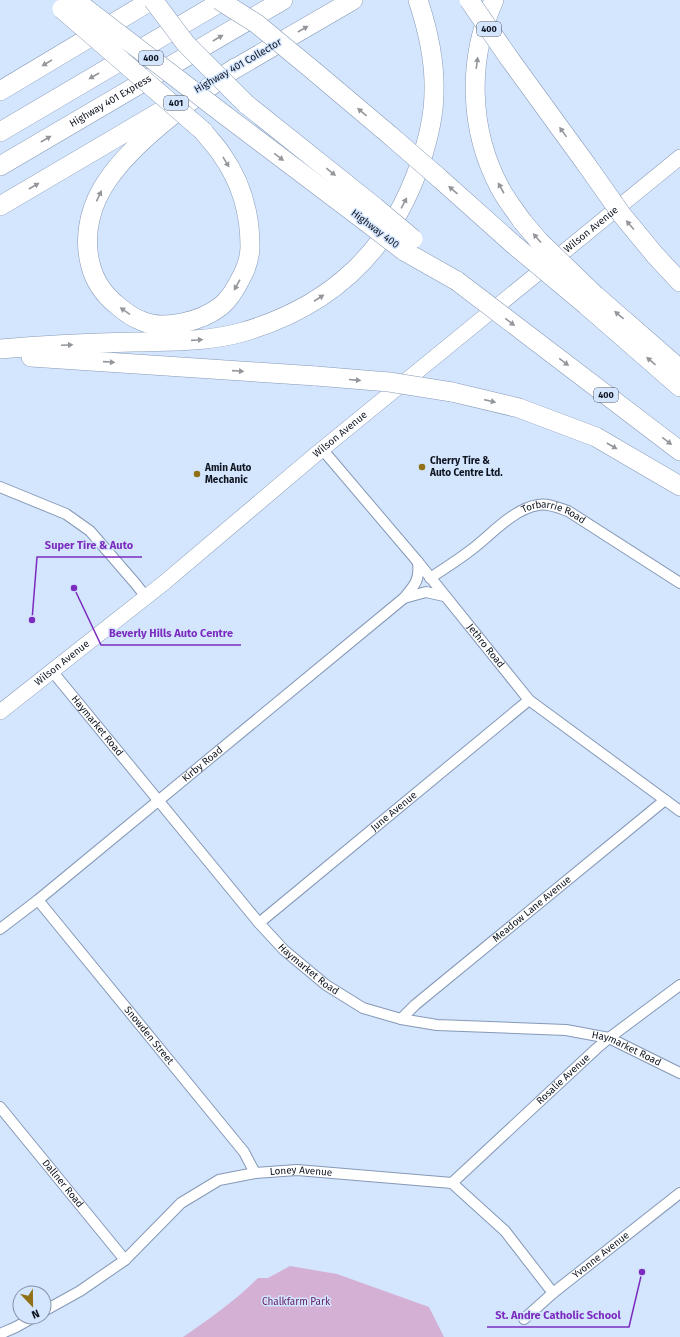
<svg xmlns="http://www.w3.org/2000/svg" width="680" height="1337" font-family="'Fira Sans',sans-serif">
	<style>
		.green { fill: #d5b0d5 }
		.lines { fill: none; stroke-linecap: round; stroke-linejoin: round }
		.minor-casing { stroke: #8599b6; stroke-width: 12 }
		.secondary-casing { stroke: #8599b6; stroke-width: 16 }
		.motorway-casing { stroke: #8599b6; stroke-width: 20 }
		.minor { stroke: #fff; stroke-width: 10 }
		.secondary { stroke: #fff; stroke-width: 15 }
		.motorway { stroke: #fff; stroke-width: 19 }
		.motorway-bridge-casing { stroke: #8599b6; stroke-width: 20; stroke-linecap: butt }
		.motorway-bridge { stroke: #fff; stroke-width: 19 }
		.oneway { fill: #93969b }
		.poi-dot { fill: #917016; stroke: #d4e5fe; stroke-width: 1.5 }
		.labels { text-anchor: middle; dominant-baseline: central; stroke-width: 3; stroke-linejoin: round; paint-order: stroke }
		.shield { fill: #d4e5fe; stroke: #495363; stroke-width: 1 }
		.shield-label { font-size: 9px; font-weight: bold; fill: #0e1520 }
		.street-label { font-size: 10px; fill: #0e1520; stroke: #d4e5fe }
		.poi-label { font-size: 10px; font-weight: bold; fill: #0e1520; stroke: #d4e5fe; text-anchor: start }
		.park-label { font-size: 10px; fill: #611d64; stroke: #d4e5fe }
		.leader { fill: none; stroke: #7b2cbf; stroke-width: 1.5 }
		.callout-dot { fill: #7b2cbf; stroke: #d4e5fe; stroke-width: 1.5 }
		.callout-label { font-size: 11px; text-anchor: middle; font-weight: bold; fill: #7b2cbf; stroke: #d4e5fe; stroke-width: 3; stroke-linejoin: round; paint-order: stroke }
	</style>
	<rect width="100%" height="100%" fill="#d4e5fe"/>
	<path class="green" d="M 290,1266 L 337,1274 L 429,1307 L 444,1337 L 183,1337 C 209,1319 236,1300 258,1278 L 268,1278 Z"/>
	<g class="lines">
		<g class="minor-casing">
			<g id="minor">
				<path id="s1" d="M 322,449 L 418,562 L 529,700 L 680,811"/>
				<path d="M 0,487 L 66,514 L 90,531 L 135,583 L 146,597"/>
				<path id="s2" d="M 430,578 C 444,569 458,560 471,550 C 491,535 513,509 538,505 C 548,503 559,508 568,511 L 680,583"/>
				<path d="M 404,598 L 426,592 L 444,596"/>
				<path id="s3" d="M 52,671 L 259,923 L 284,950 L 326,985 L 363,1008 L 401,1019 L 437,1025 L 566,1030 L 609,1038 L 680,1073"/>
				<path id="s4" d="M 38,900 L 244,1152 L 255,1173"/>
				<path id="s5" d="M 259,923 L 529,700"/>
				<path id="s6" d="M 0,929 L 38,900 L 404,598 C 415,585 420,580 418,562"/>
				<path id="s7" d="M 401,1019 L 415,1005 L 665,800"/>
				<path id="s8" d="M 0,1107 L 125,1260"/>
				<path id="s9" d="M 452,1183 L 596,1049 L 609,1038 L 680,985"/>
				<path id="s10" d="M 44,1311 L 80,1291 L 125,1260 L 181,1203 L 219,1180 L 255,1173 L 297,1170 L 452,1183 L 505,1231 L 553,1293"/>
				<path id="s11" d="M 524,1319 L 553,1293 L 680,1193"/>
				<path d="M 0,1334 L 16,1327 L 34,1317"/>
			</g>
		</g>
		<g class="secondary-casing">
			<g id="secondary">
				<path id="s12" d="M 0,712 L 165,582 L 315,455 L 680,157"/>
			</g>
		</g>
		<g class="motorway-casing">
			<g id="motorway">
				<path d="M 494,0 C 467,60 469,130 500,188 C 506,200 515,210 522,221"/>
				<path d="M 509,58 L 586,164"/>
				<path d="M 315,72 L 392,137"/>
				<path d="M 224,75 L 353,0"/>
				<path d="M 0,91 L 152,0"/>
				<path d="M 246,104 L 375,207"/>
				<path d="M 226,116 L 365,221"/>
				<path d="M 203,131 C 209,139 217,147 222,155 C 241,182 250,213 250,246 C 250,256 246,269 241,278 C 236,288 230,299 221,306 C 202,321 165,331 142,321 C 133,318 125,312 118,306 C 104,295 94,281 90,263 C 83,233 91,203 109,178 C 139,136 194,99 235,68"/>
				<path d="M 0,132 L 224,0"/>
				<path id="s13" d="M 0,166 L 283,0"/>
				<path d="M 438,177 L 513,244"/>
				<path d="M 0,206 L 170,106"/>
				<path d="M 404,251 L 457,281"/>
				<path d="M 655,255 L 680,282"/>
				<path d="M 595,295 L 680,369"/>
				<path d="M 586,305 L 680,387"/>
				<path d="M 533,339 L 680,451"/>
				<path d="M 0,349 C 45,345 89,343 134,342 C 170,341 208,342 243,332 C 332,306 390,251 420,164 C 428,140 434,117 434,92 C 435,61 428,30 418,0"/>
				<path d="M 31,357 L 316,376"/>
				<path d="M 452,392 L 519,408 L 596,437 L 680,486"/>
			</g>
		</g>
		<use href="#minor" class="minor"/>
		<use href="#secondary" class="secondary"/>
		<use href="#motorway" class="motorway"/>
		<g class="motorway-bridge-casing">
			<path id="motorway-bridge" d="M 153,0 L 186,44 L 246,104
				M 219,0 L 257,24 L 315,72
				M 469,0 L 509,58
				M 76,1 L 226,116
				M 62,9 L 203,131
				M 392,137 L 438,177
				M 586,164 L 622,215 L 655,255
				M 375,207 L 413,239
				M 365,221 L 404,251
				M 522,221 L 539,241 L 595,295
				M 513,244 L 586,305
				M 457,281 L 533,339
				M 316,376 L 389,382 L 452,392"/>
		</g>
		<use href="#motorway-bridge" class="motorway-bridge"/>
	</g>
	<defs><path id="oneway-solid" d="M-6-.8H1V-3.2L6.5 0L1 3.2V.8H-6Z"/></defs>
	<g class="oneway">
		<use href="#oneway-solid" transform="translate(303 29) rotate(-30)"/>
		<use href="#oneway-solid" transform="translate(218 38) rotate(-30)"/>
		<use href="#oneway-solid" transform="translate(47 63) rotate(149)"/>
		<use href="#oneway-solid" transform="translate(477 63) rotate(-82)"/>
		<use href="#oneway-solid" transform="translate(94 76) rotate(150)"/>
		<use href="#oneway-solid" transform="translate(362 112) rotate(-140)"/>
		<use href="#oneway-solid" transform="translate(563 132) rotate(-126)"/>
		<use href="#oneway-solid" transform="translate(46 139) rotate(-30)"/>
		<use href="#oneway-solid" transform="translate(279 157) rotate(37)"/>
		<use href="#oneway-solid" transform="translate(226 162) rotate(59)"/>
		<use href="#oneway-solid" transform="translate(331 172) rotate(39)"/>
		<use href="#oneway-solid" transform="translate(34 186) rotate(-30)"/>
		<use href="#oneway-solid" transform="translate(501 188) rotate(-119)"/>
		<use href="#oneway-solid" transform="translate(453 190) rotate(-139)"/>
		<use href="#oneway-solid" transform="translate(99 196) rotate(-65)"/>
		<use href="#oneway-solid" transform="translate(404 203) rotate(-62)"/>
		<use href="#oneway-solid" transform="translate(630 225) rotate(-130)"/>
		<use href="#oneway-solid" transform="translate(537 238) rotate(-131)"/>
		<use href="#oneway-solid" transform="translate(237 285) rotate(119)"/>
		<use href="#oneway-solid" transform="translate(319 298) rotate(-33)"/>
		<use href="#oneway-solid" transform="translate(125 311) rotate(-146)"/>
		<use href="#oneway-solid" transform="translate(619 315) rotate(-140)"/>
		<use href="#oneway-solid" transform="translate(510 322) rotate(37)"/>
		<use href="#oneway-solid" transform="translate(197 340) rotate(-4)"/>
		<use href="#oneway-solid" transform="translate(67 345) rotate(-3)"/>
		<use href="#oneway-solid" transform="translate(651 361) rotate(-139)"/>
		<use href="#oneway-solid" transform="translate(109 362) rotate(4)"/>
		<use href="#oneway-solid" transform="translate(564 362) rotate(37)"/>
		<use href="#oneway-solid" transform="translate(238 371) rotate(4)"/>
		<use href="#oneway-solid" transform="translate(355 380) rotate(5)"/>
		<use href="#oneway-solid" transform="translate(490 401) rotate(13)"/>
		<use href="#oneway-solid" transform="translate(667 441) rotate(37)"/>
		<use href="#oneway-solid" transform="translate(612 446) rotate(30)"/>
	</g>
	<g class="poi-dot">
		<circle cx="422" cy="467" r="4"/>
		<circle cx="197" cy="474" r="4"/>
	</g>
	<g class="labels">
		<g class="shield">
			<rect x="477" y="22" width="24" height="14" rx="3"/>
			<rect x="139" y="51" width="24" height="14" rx="3"/>
			<rect x="164" y="96" width="24" height="14" rx="3"/>
			<rect x="594" y="388" width="24" height="14" rx="3"/>
		</g>
		<g class="shield-label">
			<text x="489" y="29">400</text>
			<text x="151" y="58">400</text>
			<text x="176" y="103">401</text>
			<text x="606" y="395">400</text>
		</g>
		<g class="street-label">
			<text transform="translate(238 66) rotate(-30)">Highway 401 Collector</text>
			<text stroke="none"><textPath href="#s13" startOffset="128">Highway 401 Express</textPath></text>
			<text transform="translate(375 229) rotate(37)">Highway 400</text>
			<text stroke="none"><textPath href="#s12" startOffset="763">Wilson Avenue</textPath></text>
			<text stroke="none"><textPath href="#s12" startOffset="439">Wilson Avenue</textPath></text>
			<text stroke="none"><textPath href="#s2" startOffset="148">Torbarrie Road</textPath></text>
			<text stroke="none"><textPath href="#s1" startOffset="256">Jethro Road</textPath></text>
			<text stroke="none"><textPath href="#s12" startOffset="79">Wilson Avenue</textPath></text>
			<text stroke="none"><textPath href="#s3" startOffset="71">Haymarket Road</textPath></text>
			<text stroke="none"><textPath href="#s6" startOffset="261">Kirby Road</textPath></text>
			<text stroke="none"><textPath href="#s5" startOffset="175">June Avenue</textPath></text>
			<text stroke="none"><textPath href="#s7" startOffset="171">Meadow Lane Avenue</textPath></text>
			<text stroke="none"><textPath href="#s3" startOffset="394">Haymarket Road</textPath></text>
			<text stroke="none"><textPath href="#s4" startOffset="175">Snowden Street</textPath></text>
			<text stroke="none"><textPath href="#s3" startOffset="730">Haymarket Road</textPath></text>
			<text stroke="none"><textPath href="#s9" startOffset="152">Rosalie Avenue</textPath></text>
			<text stroke="none"><textPath href="#s10" startOffset="303">Loney Avenue</textPath></text>
			<text stroke="none"><textPath href="#s8" startOffset="99">Dallner Road</textPath></text>
			<text stroke="none"><textPath href="#s11" startOffset="100">Yvonne Avenue</textPath></text>
		</g>
		<g class="poi-label">
			<text x="430" y="461">Cherry Tire &amp;<tspan x="430" dy="12">Auto Centre Ltd.</tspan></text>
			<text x="205" y="468">Amin Auto<tspan x="205" dy="12">Mechanic</tspan></text>
		</g>
		<g class="park-label">
			<text x="296" y="1302">Chalkfarm Park</text>
		</g>
	</g>
	<path class="leader" d="M32 620L37 557H142M74 588L101 645H241M642 1272L629 1327H487"/>
	<g class="callout-dot">
		<circle cx="32" cy="620" r="4"/>
		<circle cx="74" cy="588" r="4"/>
		<circle cx="642" cy="1272" r="4"/>
	</g>
	<g class="callout-label">
		<text x="89" y="549">Super Tire &amp; Auto</text>
		<text x="171" y="637">Beverly Hills Auto Centre</text>
		<text x="558" y="1319">St. Andre Catholic School</text>
	</g>
	<g transform="translate(32 1305) rotate(158)"><circle r="19" fill="#d4e5fe" stroke="#8592a5"/>
	<path d="M0-3L7 15L0 10L-7 15Z" fill="#917016"/>
	<text y="-6" font-size="11" font-weight="bold" text-anchor="middle" fill="#0e1520">N</text>
	</g>
</svg>
